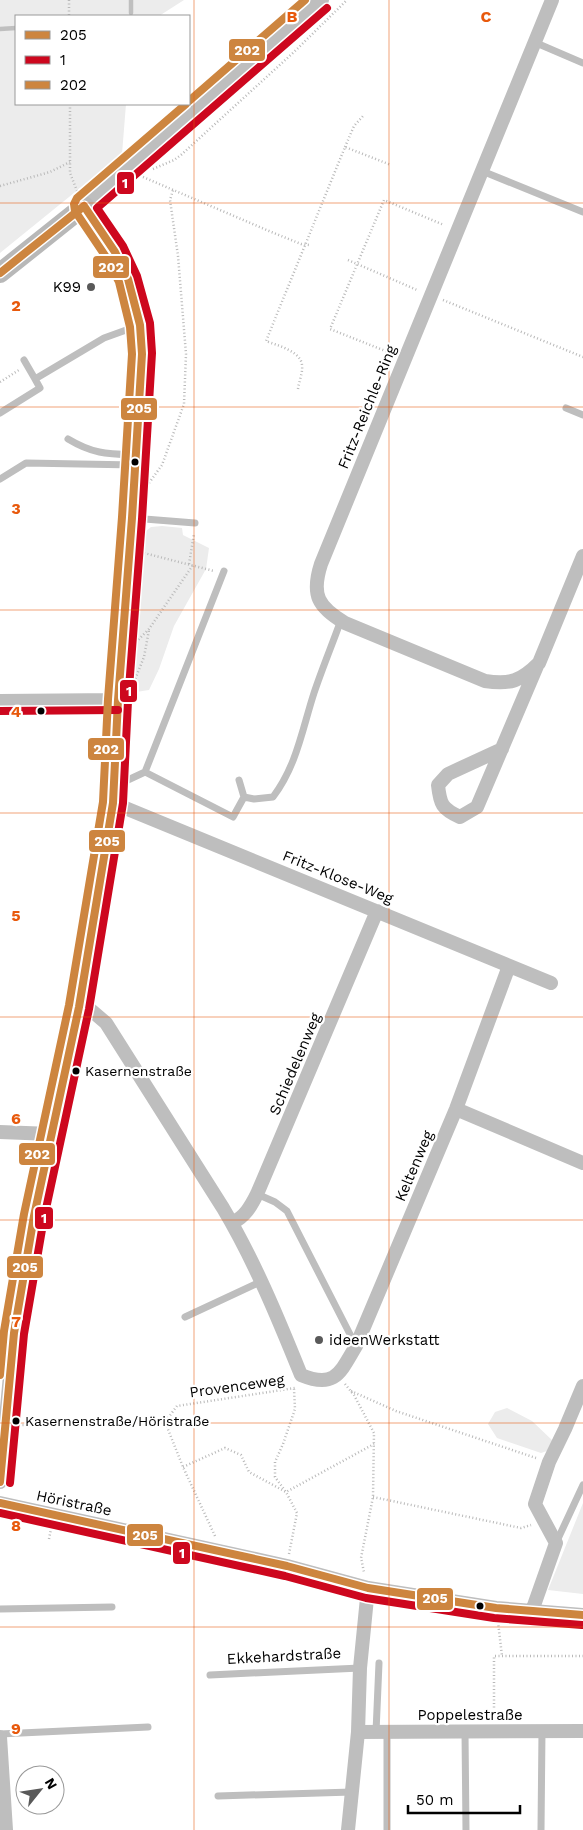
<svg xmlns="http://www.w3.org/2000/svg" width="583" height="1830" font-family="'Work Sans',sans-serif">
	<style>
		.green { fill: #ececec }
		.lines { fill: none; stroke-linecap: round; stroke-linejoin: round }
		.stream { stroke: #bfbfbf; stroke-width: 4.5 }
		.path { stroke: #b9b9b9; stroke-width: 2.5; stroke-dasharray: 1 2.5; stroke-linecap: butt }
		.service { stroke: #bebebe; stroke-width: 7 }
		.minor { stroke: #bebebe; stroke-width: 14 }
		.tertiary { stroke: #bebebe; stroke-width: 18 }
		.secondary { stroke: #b8b8b8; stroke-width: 20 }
		.bus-1-casing { stroke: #fff; stroke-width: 11 }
		.bus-2-casing { stroke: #fff; stroke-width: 11 }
		.bus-3-casing { stroke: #fff; stroke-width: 11 }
		.bus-1 { stroke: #cd853f; stroke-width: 8 }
		.bus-2 { stroke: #cd071e; stroke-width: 8 }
		.bus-3 { stroke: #cd853f; stroke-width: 8 }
		.grid { fill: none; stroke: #e8590c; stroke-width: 1; stroke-opacity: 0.55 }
		.poi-dot { fill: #595959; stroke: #fff; stroke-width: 2 }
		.bus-dot { fill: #000; stroke: #fff; stroke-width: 2 }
		.labels { text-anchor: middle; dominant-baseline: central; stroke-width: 4.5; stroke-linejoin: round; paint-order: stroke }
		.bus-label { font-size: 14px; fill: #000; stroke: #fff; text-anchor: start }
		.poi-label { font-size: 15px; fill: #000; stroke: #fff; text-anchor: end }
		.street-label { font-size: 15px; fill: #000; stroke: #fff }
		.grid-label { font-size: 16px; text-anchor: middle; font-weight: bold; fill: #e8590c; stroke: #fff; stroke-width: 4.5; stroke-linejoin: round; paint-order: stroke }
		.line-badge { stroke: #fff; stroke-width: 2 }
		.badge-label { font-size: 14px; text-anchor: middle; font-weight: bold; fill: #fff }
	</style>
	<rect width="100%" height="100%" fill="#fff"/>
	<path class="green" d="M 0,0 L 184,0 L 159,16 L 16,16 L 16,104 L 126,104 L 122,154 L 0,253 Z
		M 162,526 L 182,528 L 183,535 L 209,548 L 206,569 L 174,626 L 159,669 L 149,690 L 136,692 L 131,687 L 146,531 L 151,527 Z
		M 507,1408 L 532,1421 L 553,1441 L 550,1450 L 541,1453 L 497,1438 L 488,1424 L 495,1412 Z
		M 583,1503 L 583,1594 L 548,1590 Z"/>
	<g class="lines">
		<path class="stream" d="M 131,0 L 131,13
			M 0,29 L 16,28"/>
		<path class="path" d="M 69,0 L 69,16
			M 70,104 L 70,173 L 77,191
			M 345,147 L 354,126 L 363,116
			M 153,169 L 174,160 L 181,155 L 294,52 L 347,0
			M 143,177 L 269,231 L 301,244 L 309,245
			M 0,186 L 50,172 L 70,162
			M 348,260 L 417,290
			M 443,300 L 583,357
			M 393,354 L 330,329 L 384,200 L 444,225
			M 0,382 L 19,370
			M 298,389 C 299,381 303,373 302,365 C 301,351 276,345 266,341 L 345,147 L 391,165
			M 149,483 L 162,465 L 184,404 L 186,354 L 178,256 L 170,200 L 173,190
			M 144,553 L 214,571
			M 189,564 L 194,534
			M 136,642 L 149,629 L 193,565
			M 134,682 L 144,657 L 149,630
			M 345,1384 L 354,1395 L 374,1433 L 373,1497 L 361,1558 L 364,1572
			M 351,1391 L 396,1411 L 536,1458
			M 19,1425 L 165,1422
			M 183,1467 L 225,1448 L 241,1455 L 249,1472 L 286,1492 L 374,1444
			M 373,1497 L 521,1528 L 531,1525
			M 215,1536 L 183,1467 L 165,1422 L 177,1406 L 295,1388
			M 49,1539 L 51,1529
			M 289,1554 L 297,1513 L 286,1492 L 275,1477 L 275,1462 L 283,1444 L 295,1409 L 294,1389
			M 498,1622 L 502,1656
			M 494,1718 L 494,1656 L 583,1656"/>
		<path class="service" d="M 534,42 L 583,63
			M 482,171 L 583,212
			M 24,360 L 35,379
			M 566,408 L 583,415
			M 0,413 L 40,388 L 35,379 L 104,338 L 140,325
			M 68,439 C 93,454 107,454 135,455
			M 0,479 L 26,463 L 135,465
			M 132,518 L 195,523
			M 145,772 L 233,817 L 244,797 L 239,780
			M 115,786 L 145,772 L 224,571
			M 244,797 L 254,799 L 273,797 C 297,765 302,730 314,693 C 322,669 332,645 341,620
			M 257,1194 L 275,1202 L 287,1211 L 356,1346
			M 185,1317 L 260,1282
			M 556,1543 L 583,1485
			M 0,1609 L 112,1607
			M 210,1675 L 360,1668
			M 376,1732 L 379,1663
			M 465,1732 L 466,1830
			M 0,1734 L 148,1727
			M 218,1796 L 352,1792
			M 387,1830 L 387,1732
			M 541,1830 L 542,1731"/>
		<path class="minor" d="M 552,0 L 321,564 C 311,595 318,607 345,623 L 485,681 C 510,685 521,681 539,663 L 583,556
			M 0,701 L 118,700
			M 502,749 L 448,774 L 438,785 C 440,804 442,809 460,817 L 477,807 L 537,666
			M 113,803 L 551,983
			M 79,1007 L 92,1011 L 106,1023 L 223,1208 C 254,1260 278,1318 301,1375 C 335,1389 340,1373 356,1346 L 456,1109 L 509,966
			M 456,1109 L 583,1163
			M 0,1132 L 51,1134
			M 232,1223 C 245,1217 251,1206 257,1194 L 377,911
			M 0,1482 L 14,1333 L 34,1216 L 79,1007 L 101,880 L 113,803 L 118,700 L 132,518 L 142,354 L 140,325 L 128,279 L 115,252 L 84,206
			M 0,1503 L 287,1566 L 368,1588 L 496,1608 L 583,1615
			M 532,1611 L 556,1543 L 535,1504 L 549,1462 L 565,1429 L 583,1386
			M 358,1732 L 583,1731
			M 0,1737 L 6,1830
			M 348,1830 L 358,1732 L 360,1668 L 368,1588"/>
		<path class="tertiary" d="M 84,206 L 320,0"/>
		<path class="secondary" d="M 0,273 L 84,206"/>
		<g class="bus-1-casing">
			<path id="bus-1" d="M 0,273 L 84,206
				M 0,1482 L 14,1333 L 34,1216 L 79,1007 L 113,803 L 118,700 L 132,518 L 142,354 L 140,325 L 128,279 L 115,252 L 84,206
				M 0,1503 L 287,1566 L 368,1588 L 496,1608 L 583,1615"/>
		</g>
		<g class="bus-2-casing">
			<path id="bus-2" d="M 0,711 L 118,710
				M 10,1483 L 24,1334 L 44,1218 L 89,1009 L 123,803 L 128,701 L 142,519 L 152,353 L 150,323 L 137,276 L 123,246 L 97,208 L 327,8
				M 0,1513 L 285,1576 L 366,1598 L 494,1618 L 582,1625"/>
		</g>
		<g class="bus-3-casing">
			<path id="bus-3" d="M 189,101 L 305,0
				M 0,1375 L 4,1331 L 24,1214 L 69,1005 L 103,802 L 108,699 L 122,517 L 132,354 L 130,327 L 119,282 L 106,257 L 75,211 L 74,204 L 77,198 L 186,104"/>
		</g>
		<use href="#bus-1" class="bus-1"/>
		<use href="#bus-2" class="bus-2"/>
		<use href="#bus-3" class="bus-3"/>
	</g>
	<path class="grid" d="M 194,0 L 194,1830M 389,0 L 389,1830M 0,203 L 583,203M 0,407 L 583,407M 0,610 L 583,610M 0,813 L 583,813M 0,1017 L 583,1017M 0,1220 L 583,1220M 0,1423 L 583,1423M 0,1627 L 583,1627"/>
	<g class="poi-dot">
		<circle cx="91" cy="287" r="5"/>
		<circle cx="319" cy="1340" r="5"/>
	</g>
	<g class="bus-dot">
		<circle cx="135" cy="462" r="4.5"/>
		<circle cx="41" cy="711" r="4.5"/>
		<circle cx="76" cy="1071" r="4.5"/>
		<circle cx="16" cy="1421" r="4.5"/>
		<circle cx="480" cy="1606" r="4.5"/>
	</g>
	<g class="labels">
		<g class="bus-label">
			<text x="85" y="1071">Kasernenstraße</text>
			<text x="25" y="1421">Kasernenstraße/Höristraße</text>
		</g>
		<g class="poi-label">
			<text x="81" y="287">K99</text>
			<text x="329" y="1340" text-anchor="start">ideenWerkstatt</text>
		</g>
		<g class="street-label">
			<text transform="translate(367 407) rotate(-68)">Fritz-Reichle-Ring</text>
			<text transform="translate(338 877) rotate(22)">Fritz-Klose-Weg</text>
			<text transform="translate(295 1064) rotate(-67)">Schiedelenweg</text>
			<text transform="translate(414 1166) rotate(-67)">Keltenweg</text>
			<text transform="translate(237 1386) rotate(-8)">Provenceweg</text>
			<text transform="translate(74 1503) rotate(12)">Höristraße</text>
			<text transform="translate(284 1656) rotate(-3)">Ekkehardstraße</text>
			<text x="470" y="1715">Poppelestraße</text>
		</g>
	</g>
	<g class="grid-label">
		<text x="292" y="22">B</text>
		<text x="486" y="22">C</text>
		<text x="16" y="311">2</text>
		<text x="16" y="514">3</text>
		<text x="16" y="717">4</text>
		<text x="16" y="921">5</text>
		<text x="16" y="1124">6</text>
		<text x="16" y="1327">7</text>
		<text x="16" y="1531">8</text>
		<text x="16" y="1734">9</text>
	</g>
	<g class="line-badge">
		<rect x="228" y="38" width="38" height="24" rx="5" fill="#cd853f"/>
		<rect x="116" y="171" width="19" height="24" rx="5" fill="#cd071e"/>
		<rect x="92" y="255" width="38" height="24" rx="5" fill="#cd853f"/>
		<rect x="120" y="397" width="38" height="24" rx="5" fill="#cd853f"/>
		<rect x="119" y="679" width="19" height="24" rx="5" fill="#cd071e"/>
		<rect x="87" y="737" width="38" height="24" rx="5" fill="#cd853f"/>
		<rect x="88" y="829" width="38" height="24" rx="5" fill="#cd853f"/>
		<rect x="18" y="1142" width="38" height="24" rx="5" fill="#cd853f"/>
		<rect x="34" y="1206" width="20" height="24" rx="5" fill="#cd071e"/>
		<rect x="6" y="1255" width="38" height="24" rx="5" fill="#cd853f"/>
		<rect x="126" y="1523" width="38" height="24" rx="5" fill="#cd853f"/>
		<rect x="172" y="1541" width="19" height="24" rx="5" fill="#cd071e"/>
		<rect x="416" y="1587" width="38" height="24" rx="5" fill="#cd853f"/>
	</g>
	<g class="badge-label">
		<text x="247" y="55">202</text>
		<text x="125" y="188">1</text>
		<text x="111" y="272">202</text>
		<text x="139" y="413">205</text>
		<text x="129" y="696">1</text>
		<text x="106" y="754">202</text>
		<text x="107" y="846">205</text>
		<text x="37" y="1159">202</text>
		<text x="44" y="1223">1</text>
		<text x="25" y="1272">205</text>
		<text x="145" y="1540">205</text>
		<text x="182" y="1558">1</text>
		<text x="435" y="1603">205</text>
	</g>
	<rect x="15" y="15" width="175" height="90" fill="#ffffff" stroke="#999999"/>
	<rect x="25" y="31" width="25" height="8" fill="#cd853f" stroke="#999999"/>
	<text x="60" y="40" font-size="15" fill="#000000">205</text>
	<rect x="25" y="56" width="25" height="8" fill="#cd071e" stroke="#999999"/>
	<text x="60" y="65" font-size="15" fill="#000000">1</text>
	<rect x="25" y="81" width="25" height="8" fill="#cd853f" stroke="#999999"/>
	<text x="60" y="90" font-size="15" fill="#000000">202</text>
	<g transform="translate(40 1790) rotate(60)"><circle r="24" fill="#ffffff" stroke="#999999"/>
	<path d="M0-4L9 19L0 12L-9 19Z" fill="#595959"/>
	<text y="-8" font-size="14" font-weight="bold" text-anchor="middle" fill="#000000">N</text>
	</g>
	<path d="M408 1805v8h112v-8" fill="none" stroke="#000000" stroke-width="2.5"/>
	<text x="416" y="1805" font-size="15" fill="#000000" stroke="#ffffff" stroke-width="4" paint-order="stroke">50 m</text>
</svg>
